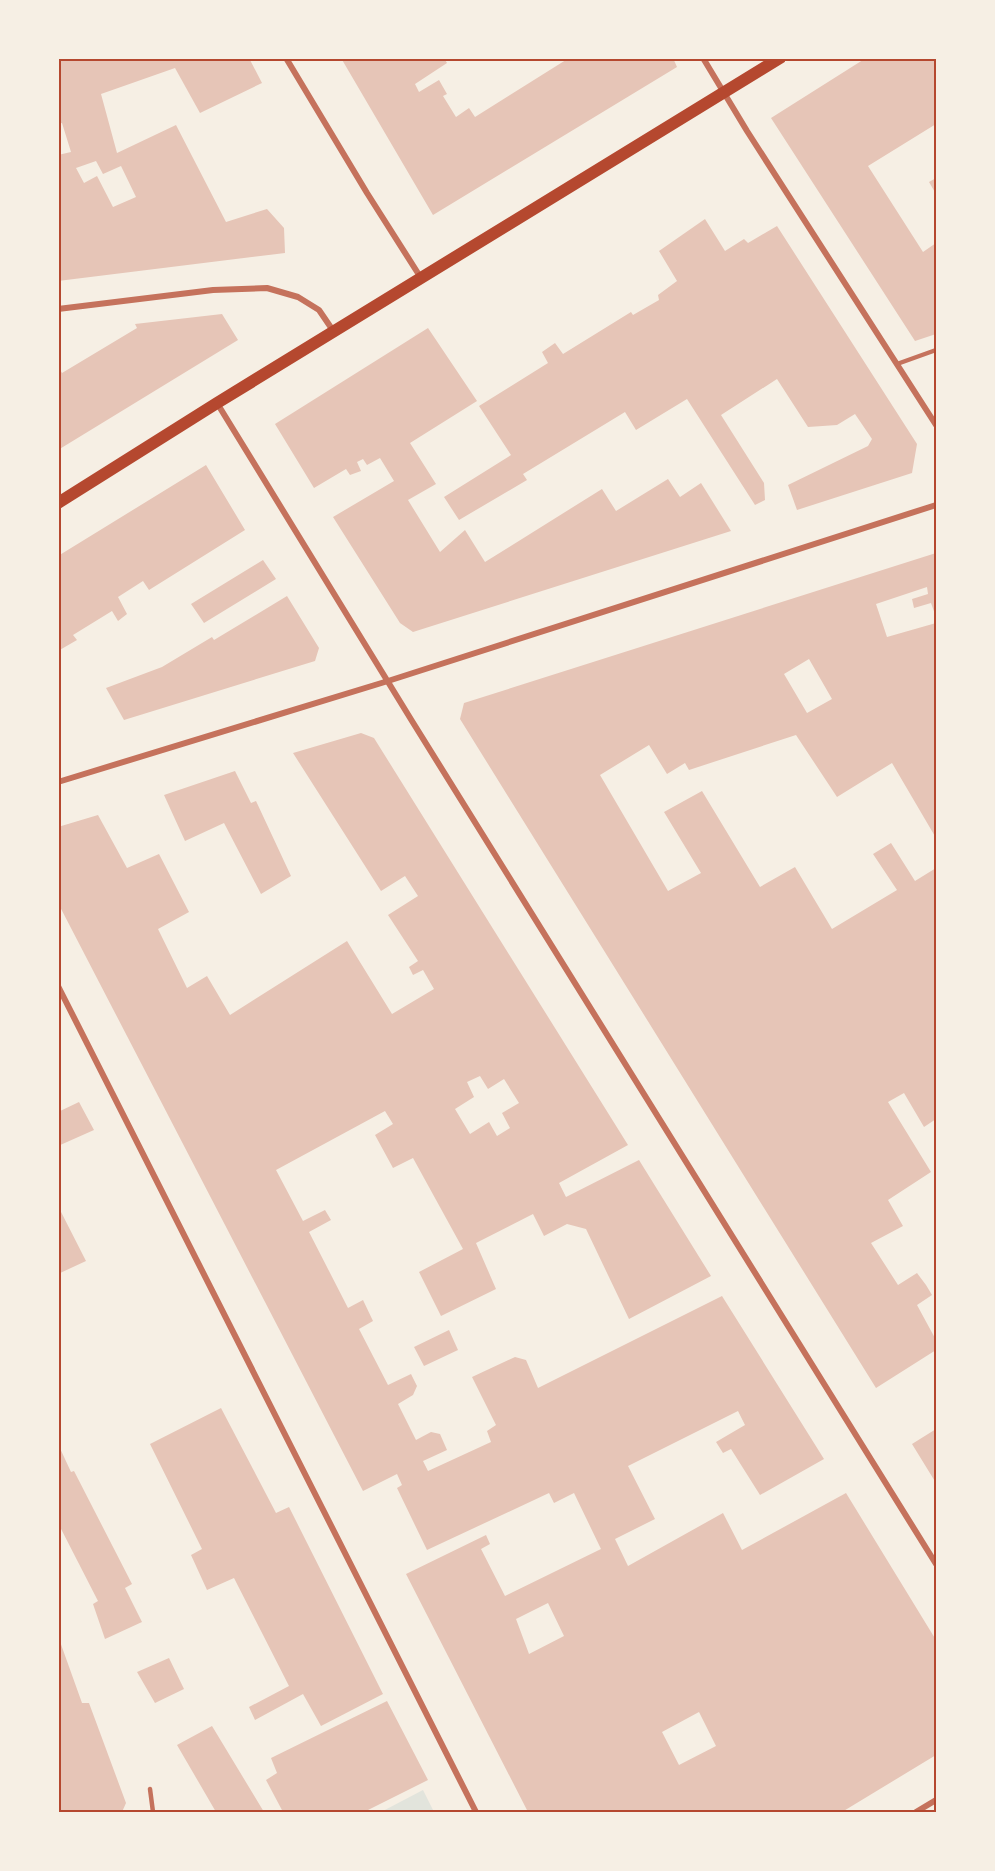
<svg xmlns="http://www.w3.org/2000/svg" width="995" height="1871" font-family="'Sofia Sans Condensed',sans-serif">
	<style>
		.green { fill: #e2e4dc }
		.building { fill: #e6c5b7; fill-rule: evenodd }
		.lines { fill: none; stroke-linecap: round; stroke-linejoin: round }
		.service { stroke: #c5725c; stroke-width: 4.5 }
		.minor { stroke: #c5725c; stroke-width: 6 }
		.secondary { stroke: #b5482f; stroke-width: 12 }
		.neatline { fill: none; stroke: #b5482f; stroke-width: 2 }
	</style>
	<rect width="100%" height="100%" fill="#f6efe4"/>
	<path class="green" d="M 423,1790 L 434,1812 L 381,1812 Z"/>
	<path class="building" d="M 58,58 L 249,58 L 262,83 L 200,113 L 175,68 L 101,94 L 117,153 L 176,125 L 226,222 L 267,209 L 284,228 L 285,253 L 58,281 L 58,155 L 71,152 L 62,123 L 58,124 ZM 96,161 L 103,174 L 121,166 L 136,197 L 113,207 L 97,176 L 84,183 L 76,168 Z
		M 341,58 L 444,58 L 447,63 L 415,84 L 419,92 L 439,80 L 447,94 L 443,96 L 456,117 L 469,108 L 475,117 L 569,58 L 673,58 L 677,67 L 433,215 Z
		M 866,58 L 936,58 L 936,124 L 868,166 L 923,252 L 936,243 L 936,334 L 915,341 L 771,118 Z
		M 936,178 L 936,194 L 929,182 Z
		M 705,219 L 725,251 L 744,239 L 748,243 L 777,226 L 917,444 L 912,473 L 797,510 L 788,485 L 868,446 L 872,439 L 855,414 L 837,425 L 808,427 L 777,379 L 721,415 L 764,483 L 765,500 L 755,505 L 687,399 L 636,430 L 625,412 L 523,474 L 527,480 L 459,520 L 444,497 L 511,455 L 479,406 L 548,363 L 542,352 L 555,343 L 563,354 L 631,312 L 633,315 L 659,300 L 658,295 L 677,281 L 659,251 Z
		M 222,314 L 238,340 L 58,450 L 58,366 L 62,373 L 137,328 L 135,324 Z
		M 428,328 L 477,401 L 410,443 L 436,484 L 408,500 L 440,552 L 465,530 L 485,562 L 602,489 L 616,511 L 668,479 L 680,497 L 701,483 L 731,531 L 413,632 L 400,623 L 333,517 L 394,481 L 380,458 L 367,465 L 363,459 L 357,462 L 361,471 L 350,475 L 346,469 L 314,488 L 275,424 Z
		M 206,465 L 245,530 L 149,590 L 143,581 L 118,597 L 127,614 L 118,621 L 112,611 L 73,635 L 77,640 L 58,651 L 58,556 Z
		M 936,553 L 936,617 L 931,603 L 914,608 L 912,599 L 928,594 L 927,587 L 876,604 L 887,637 L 936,623 L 936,838 L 892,763 L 837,797 L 796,735 L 689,770 L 685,763 L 667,774 L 649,745 L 600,775 L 668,891 L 701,873 L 664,812 L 702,791 L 760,887 L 795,867 L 832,929 L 897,890 L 873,854 L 891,843 L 915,881 L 936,868 L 936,1119 L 924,1127 L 904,1093 L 888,1102 L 931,1172 L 888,1200 L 903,1226 L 871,1243 L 898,1285 L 917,1273 L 926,1285 L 932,1295 L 917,1305 L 936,1340 L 936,1350 L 876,1388 L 460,719 L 464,703 ZM 809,659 L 832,699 L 807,713 L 784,674 Z
		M 263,560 L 276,579 L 204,623 L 191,604 Z
		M 287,596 L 319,648 L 315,661 L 124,720 L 106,688 L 162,667 L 212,637 L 214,640 Z
		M 361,733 L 374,738 L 628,1145 L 559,1183 L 566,1197 L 639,1160 L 711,1276 L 629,1319 L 586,1229 L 567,1224 L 544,1236 L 533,1214 L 476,1243 L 496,1289 L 441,1316 L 419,1272 L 463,1249 L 413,1158 L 393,1168 L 375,1135 L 393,1124 L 385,1111 L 276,1170 L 303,1221 L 325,1210 L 331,1220 L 309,1232 L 348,1308 L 363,1300 L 373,1321 L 359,1329 L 388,1385 L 411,1374 L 417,1386 L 413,1395 L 398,1404 L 416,1440 L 431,1432 L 440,1434 L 447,1450 L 423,1461 L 428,1471 L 491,1442 L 487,1431 L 496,1425 L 472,1377 L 515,1357 L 526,1360 L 538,1388 L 722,1296 L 824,1459 L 760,1495 L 731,1449 L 723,1453 L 716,1442 L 745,1425 L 738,1411 L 628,1466 L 655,1519 L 615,1539 L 628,1566 L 723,1513 L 742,1550 L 846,1493 L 936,1640 L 936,1755 L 842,1812 L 528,1812 L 406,1574 L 486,1535 L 490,1544 L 481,1549 L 505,1596 L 601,1549 L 574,1493 L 554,1503 L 549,1493 L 427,1550 L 397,1488 L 402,1485 L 397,1474 L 363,1491 L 58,903 L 58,827 L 98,815 L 127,868 L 159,854 L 189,912 L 158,929 L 187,988 L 207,976 L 230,1015 L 347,941 L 392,1014 L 434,989 L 423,970 L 413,975 L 409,967 L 418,961 L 388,915 L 418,896 L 405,876 L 381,891 L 293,753 ZM 480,1076 L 488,1089 L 504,1079 L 519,1103 L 502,1113 L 510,1128 L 497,1136 L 489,1122 L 470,1134 L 455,1109 L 474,1097 L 467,1082 ZM 548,1603 L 564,1636 L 529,1654 L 516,1619 ZM 699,1712 L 716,1746 L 679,1765 L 662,1732 Z
		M 235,771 L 251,803 L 256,801 L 291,876 L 261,894 L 224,823 L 185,841 L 164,795 Z
		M 79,1102 L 94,1130 L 58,1146 L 58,1112 Z
		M 58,1206 L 86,1261 L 58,1274 Z
		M 449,1330 L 458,1350 L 424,1366 L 414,1347 Z
		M 221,1408 L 276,1513 L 289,1507 L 383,1694 L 321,1726 L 303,1694 L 255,1720 L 249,1707 L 289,1686 L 234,1578 L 207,1590 L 191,1555 L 202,1549 L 150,1444 Z
		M 936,1429 L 936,1483 L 912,1444 Z
		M 58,1444 L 71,1472 L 74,1471 L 132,1584 L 125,1588 L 142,1622 L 105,1639 L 93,1604 L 98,1601 L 58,1523 Z
		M 58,1636 L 82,1703 L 89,1703 L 126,1803 L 122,1812 L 58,1812 Z
		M 169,1658 L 184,1689 L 155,1703 L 137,1672 Z
		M 387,1701 L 428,1780 L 364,1812 L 283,1812 L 266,1780 L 277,1773 L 271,1758 Z
		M 212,1726 L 264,1812 L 216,1812 L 177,1745 Z"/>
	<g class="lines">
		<path class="service" d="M 897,364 L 936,350
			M 150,1789 L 153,1812"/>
		<path class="minor" d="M 286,58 L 367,193 L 421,278
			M 703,58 L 747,131 L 936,425
			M 58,309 L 213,290 L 267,288 L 298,297 L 319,310 L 334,332
			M 217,403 L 412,721 L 936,1564
			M 58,782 L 388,681 L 936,505
			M 58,986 L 476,1812
			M 916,1812 L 936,1800"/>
		<path class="secondary" d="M 58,503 L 217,403 L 780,58"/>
	</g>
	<rect width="995" height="1871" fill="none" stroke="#f6efe4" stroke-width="120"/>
	<rect x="60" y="60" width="875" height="1751" class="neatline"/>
</svg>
